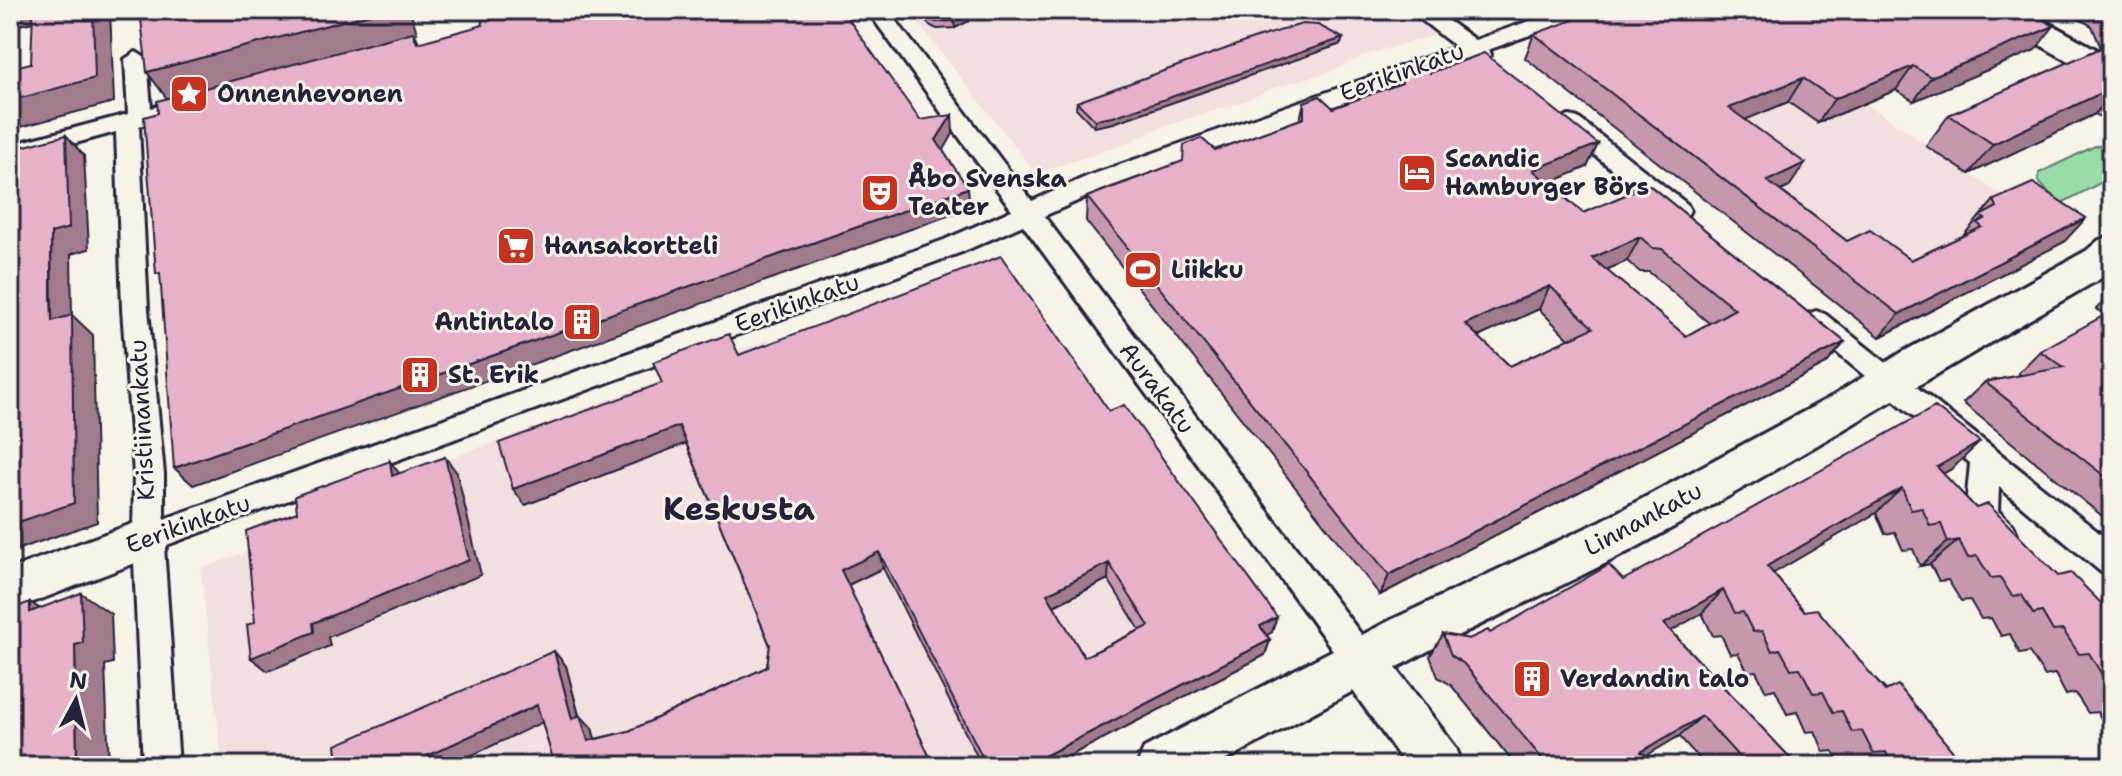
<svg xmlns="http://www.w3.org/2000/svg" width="2122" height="776" font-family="'Shantell Sans',sans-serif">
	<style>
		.built { fill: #f2dfdf }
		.green { fill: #98dca8; stroke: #5d7f72; stroke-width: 2 }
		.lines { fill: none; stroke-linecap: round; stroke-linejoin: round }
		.street-casing { stroke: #22223b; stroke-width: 6 }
		.secondary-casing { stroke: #22223b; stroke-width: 6 }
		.street { fill: #f7f3e8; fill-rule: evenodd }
		.secondary { fill: #f7f3e8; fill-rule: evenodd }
		.wall { fill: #c798ad; stroke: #22223b; stroke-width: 2; fill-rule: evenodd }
		.shaded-wall { fill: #a27c8d; stroke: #22223b; stroke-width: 2 }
		.building { fill: #e7b1c9; stroke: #22223b; stroke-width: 2; fill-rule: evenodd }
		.labels { text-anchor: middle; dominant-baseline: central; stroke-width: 6; stroke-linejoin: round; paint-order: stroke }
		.street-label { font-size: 24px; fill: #22223b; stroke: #f7f3e8 }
		.poi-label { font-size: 24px; font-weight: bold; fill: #22223b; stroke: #f7f3e8; text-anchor: start }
		.district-label { font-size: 32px; font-weight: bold; fill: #22223b; stroke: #f7f3e8 }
	</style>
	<rect width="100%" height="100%" fill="#f7f3e8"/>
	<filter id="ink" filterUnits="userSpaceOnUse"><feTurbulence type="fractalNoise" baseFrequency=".0125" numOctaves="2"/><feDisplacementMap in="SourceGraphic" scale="16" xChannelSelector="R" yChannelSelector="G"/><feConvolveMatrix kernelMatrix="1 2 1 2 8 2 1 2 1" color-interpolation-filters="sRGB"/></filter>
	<g filter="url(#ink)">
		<path class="built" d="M 908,10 L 1410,10 L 1432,28 L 1434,35 L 1365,55 L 1332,71 L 1270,89 L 1248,100 L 1162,127 L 1122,145 L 1044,171 L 1032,168 Z
			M 1529,57 L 1865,103 L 2014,204 L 2064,242 L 1879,337 L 1529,61 Z
			M 768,340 L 778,359 L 1247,599 L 1272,632 L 1256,641 L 1265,655 L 1051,766 L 222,766 L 201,569 L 312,527 L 310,511 Z"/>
		<path class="green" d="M 2112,145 L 2112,177 L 2060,204 L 2038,181 L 2039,173 L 2095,146 Z"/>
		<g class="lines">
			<g class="street-casing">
				<path id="street" d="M 867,10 L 888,10 L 1032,201 L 1088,176 L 1456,47 L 1409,10 L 1433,10 L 1475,40 L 1561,10 L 1591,10 L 1588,14 L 1488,50 L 1491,54 L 1488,59 L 1480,61 L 1470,57 L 1106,188 L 1044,216 L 1373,650 L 1378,661 L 1373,672 L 1361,676 L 1349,672 L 1023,225 L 962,252 L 164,546 L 179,766 L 143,766 L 133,538 L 134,474 L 122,309 L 116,132 L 10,161 L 10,145 L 128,114 L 125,59 L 136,52 L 147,59 L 151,108 L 195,96 L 203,98 L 206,103 L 203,108 L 139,126 L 148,309 L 164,474 L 164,519 L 944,240 L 1012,210 Z
					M 1570,116 L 1578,118 L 1687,204 L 1690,210 L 1687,216 L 1678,219 L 1669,216 L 1562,128 L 1558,123 L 1562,118 Z
					M 1816,311 L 1825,314 L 2112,543 L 2112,576 L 2101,572 L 1999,487 L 1998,511 L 2013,525 L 2017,534 L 2013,543 C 1996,549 1972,535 1968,516 C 1965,501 1969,479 1970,463 L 1807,328 L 1803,321 L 1807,314 Z"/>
			</g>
			<g class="secondary-casing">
				<path id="secondary" d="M 1986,10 L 2025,10 L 2112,58 L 2112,82 L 2100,79 L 1991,17 Z
					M 2112,236 L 2112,272 C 1952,363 1797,461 1635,548 C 1556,590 1474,625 1396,668 L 1456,748 L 1463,766 L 1406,766 L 1353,691 L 1215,766 L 1137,766 L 1144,748 L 1391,620 L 1601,521 L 1833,396 L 1901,353 L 2086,251 L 2099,240 Z
					M 148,518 L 164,524 L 171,538 L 164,552 L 10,611 L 10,569 Z"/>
			</g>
			<use href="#street" class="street"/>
			<use href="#secondary" class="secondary"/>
		</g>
		<path class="wall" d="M 915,10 L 966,10 L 969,14 L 969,21 L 955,28 L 937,29 L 929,25 Z
			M 1472,10 L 1511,10 L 1485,20 Z
			M 2063,10 L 2112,10 L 2112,124 L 2095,114 L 1969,174 L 1926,146 L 1949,115 L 2101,48 L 2092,26 Z
			M 1534,34 L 2035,50 L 1914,101 L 1896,90 L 1818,123 L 1788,102 L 1746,119 L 1789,187 L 1781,191 L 1847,241 L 1911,260 L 1963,236 L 1994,200 L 2064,242 L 1880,337 L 1525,58 Z
			M 1341,44 L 1113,123 L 1094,127 L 1076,108 L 1077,102 Z
			M 1401,67 L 1430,73 L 1598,144 L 1587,167 L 1549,183 L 1583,213 L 1649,185 L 1845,342 L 1826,364 L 1380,595 L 1086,221 L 1087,197 L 1300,120 L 1304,102 L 1333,108 L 1396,85 ZM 1627,261 L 1640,272 L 1649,272 L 1709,323 L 1686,336 L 1606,270 ZM 1539,309 L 1569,339 L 1510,366 L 1478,337 Z
			M 2112,294 L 2112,524 L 1963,403 L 1985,382 L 2021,375 L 2018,373 L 2040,351 L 2105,315 L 2096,309 Z
			M 739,355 L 1109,411 L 1272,632 L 1267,635 L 1270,640 L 1265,655 L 1050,766 L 982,766 L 883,568 L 848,585 L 934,766 L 555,766 L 542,722 L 338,761 L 554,651 L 566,666 L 579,715 L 592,728 L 595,739 L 629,731 L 767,667 L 770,645 L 686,443 L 525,505 ZM 1108,579 L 1140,630 L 1084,657 L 1054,606 Z
			M 1953,468 L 1943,474 L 1976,508 L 2058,576 L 2112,614 L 2112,735 L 2097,712 L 2088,713 L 2075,693 L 2066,695 L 2055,674 L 2045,676 L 2029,652 L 2020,654 L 2010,634 L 2001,636 L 1991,618 L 1981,619 L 1970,600 L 1961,601 L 1948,580 L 1939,581 L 1930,564 L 1920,566 L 1913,549 L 1903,550 L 1895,532 L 1885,534 L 1876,513 L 1773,573 L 1804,611 L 1965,766 L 1841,766 L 1833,751 L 1824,752 L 1815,731 L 1806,732 L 1797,712 L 1787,714 L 1775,689 L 1766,691 L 1756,671 L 1748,672 L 1738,653 L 1730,654 L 1721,635 L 1713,636 L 1702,613 L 1671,631 L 1798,766 L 1706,766 L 1679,736 L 1647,755 L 1668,766 L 1516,766 L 1451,685 L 1438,677 L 1430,656 L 1443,634 L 1469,639 L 1490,633 L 1623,580 Z"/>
		<path class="shaded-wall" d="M 10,10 L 46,10 L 52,18 L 10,27 Z
			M 93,10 L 110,10 L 114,102 L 10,130 L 10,101 Z
			M 385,10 L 410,10 L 417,33 L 415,34 L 423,51 L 168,100 L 147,72 Z
			M 478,10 L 505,10 L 481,16 Z
			M 1488,10 L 1511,10 L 1485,20 Z
			M 969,14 L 969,21 L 955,28 L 954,21 Z
			M 2054,26 L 2035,50 L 1914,101 L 1931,77 Z
			M 1343,38 L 1341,44 L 1113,123 L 1094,127 L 1095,120 Z
			M 1913,66 L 1896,90 L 1818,123 L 1834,99 Z
			M 1803,78 L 1788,102 L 1716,132 L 1729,108 Z
			M 2112,88 L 2112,95 L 2095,114 L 1969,174 L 1993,144 Z
			M 952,115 L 953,134 L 938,160 L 936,140 Z
			M 66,135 L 84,156 L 89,249 L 71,254 L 72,315 L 93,335 L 97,522 L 10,552 L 10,525 L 52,321 L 51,233 Z
			M 1598,144 L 1587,167 L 1524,194 L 1533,170 Z
			M 1805,163 L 1789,187 L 1755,203 L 1767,181 Z
			M 968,188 L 970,208 L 193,485 L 174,468 Z
			M 2086,218 L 2064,242 L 1880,337 L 1899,314 Z
			M 1640,237 L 1627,261 L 1580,281 L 1592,258 Z
			M 1550,286 L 1539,309 L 1456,347 L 1465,324 Z
			M 1845,342 L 1826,364 L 1380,595 L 1389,575 Z
			M 679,426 L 687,443 L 525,505 L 513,489 Z
			M 1980,442 L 1953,468 L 1910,492 L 1937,467 Z
			M 445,457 L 457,473 L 481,575 L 328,637 L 330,646 L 268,671 L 251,658 L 313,623 Z
			M 390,461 L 402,477 L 392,476 Z
			M 1902,488 L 1876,513 L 1745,590 L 1767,566 Z
			M 1959,540 L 1930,564 L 1920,566 L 1948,542 Z
			M 879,552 L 883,568 L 846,586 L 841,570 Z
			M 1109,563 L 1108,579 L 1047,609 L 1047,594 Z
			M 1723,590 L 1702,613 L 1644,647 L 1664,624 Z
			M 81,593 L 111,614 L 113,663 L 105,665 L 109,766 L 77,766 L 75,645 Z
			M 30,602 L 61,623 L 30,612 Z
			M 1277,617 L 1272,632 L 1256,641 L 1260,626 Z
			M 1270,640 L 1265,655 L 1050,766 L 1025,766 Z
			M 554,651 L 566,666 L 583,732 L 572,719 Z
			M 537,705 L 549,719 L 449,766 L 429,766 L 427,756 Z
			M 580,715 L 592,728 L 599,754 L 588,741 Z
			M 1702,716 L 1679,736 L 1629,766 L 1641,752 Z
			M 819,759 L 822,766 L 805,766 Z"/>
		<path class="building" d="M 33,10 L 93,10 L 95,78 L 10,101 L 10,68 L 31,63 Z
			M 140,10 L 385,10 L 147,72 Z
			M 494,10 L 842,10 L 920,120 L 952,115 L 936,140 L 968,188 L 174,468 L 160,273 L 156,274 L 144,117 L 158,113 L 157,101 L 413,32 L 417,43 L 483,25 L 479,14 Z
			M 920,10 L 966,10 L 969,14 L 954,21 L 936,22 L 928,19 Z
			M 1601,10 L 2026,10 L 2054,26 L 1931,77 L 1913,66 L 1834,99 L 1803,78 L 1729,108 L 1805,163 L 1767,181 L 1847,241 L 1870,230 L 1911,260 L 1982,227 L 1977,223 L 1985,219 L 1980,216 L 1997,207 L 1994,200 L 2033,183 L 2086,218 L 1899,314 L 1534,34 Z
			M 1302,24 L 1318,25 L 1343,38 L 1113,117 L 1095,120 L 1077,102 L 1256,38 Z
			M 2110,44 L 2112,44 L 2112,88 L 1993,144 L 1949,115 Z
			M 1484,53 L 1598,144 L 1533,170 L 1583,213 L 1649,185 L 1845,342 L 1389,575 L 1087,197 L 1183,161 L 1184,145 L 1201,138 L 1215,150 L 1304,118 L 1304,102 L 1320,96 L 1333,108 L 1402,83 L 1401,67 L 1416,61 L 1430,73 ZM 1640,237 L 1653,248 L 1662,249 L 1735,309 L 1686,336 L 1592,258 ZM 1550,286 L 1593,328 L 1510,366 L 1465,324 Z
			M 66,135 L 69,228 L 51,233 L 51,296 L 52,321 L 72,315 L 74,503 L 10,525 L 10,150 Z
			M 1001,256 L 1109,411 L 1124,405 L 1277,617 L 1260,626 L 1270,640 L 1025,766 L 987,766 L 879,552 L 841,570 L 934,766 L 822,766 L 819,759 L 805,766 L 555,766 L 537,705 L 427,756 L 429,766 L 327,766 L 338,761 L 336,745 L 554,651 L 572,719 L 580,715 L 588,741 L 629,731 L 767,667 L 770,645 L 679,426 L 513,489 L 499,443 L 662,383 L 653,362 L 729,334 L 739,355 ZM 1109,563 L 1149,626 L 1084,657 L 1047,594 Z
			M 2112,311 L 2112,482 L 1985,382 L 2064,367 L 2040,351 Z
			M 1935,407 L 1980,442 L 1937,467 L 1976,508 L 1988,504 L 2058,576 L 2071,573 L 2112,614 L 2112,673 L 2111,672 L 2101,673 L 2089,653 L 2079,654 L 2063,630 L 2053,631 L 2042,612 L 2033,614 L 2022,595 L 2012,596 L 2000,577 L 1991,578 L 1977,556 L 1968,558 L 1959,540 L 1948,542 L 1941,524 L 1930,526 L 1922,508 L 1911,510 L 1902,488 L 1767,566 L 1804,611 L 1817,609 L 1885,691 L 1898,685 L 1965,766 L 1893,766 L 1886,752 L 1873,753 L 1862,731 L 1852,732 L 1842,711 L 1833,712 L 1823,692 L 1813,693 L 1800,668 L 1791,669 L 1780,649 L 1772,651 L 1762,631 L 1753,632 L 1743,612 L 1735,613 L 1723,590 L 1664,624 L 1798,766 L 1747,766 L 1702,716 L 1641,752 L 1668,766 L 1548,766 L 1464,664 L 1451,655 L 1443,634 L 1469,639 L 1488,630 L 1490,633 L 1609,565 L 1623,580 Z
			M 445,457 L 469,560 L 313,623 L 314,632 L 251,658 L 247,625 L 255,622 L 246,531 L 297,512 L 295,496 L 390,461 L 392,476 Z
			M 81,593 L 83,643 L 75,645 L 77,766 L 10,766 L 10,610 L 30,602 L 30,612 Z"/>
	</g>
	<defs>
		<g id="sight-square" transform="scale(2)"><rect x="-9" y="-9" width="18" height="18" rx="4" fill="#c8321e" stroke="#f7f3e8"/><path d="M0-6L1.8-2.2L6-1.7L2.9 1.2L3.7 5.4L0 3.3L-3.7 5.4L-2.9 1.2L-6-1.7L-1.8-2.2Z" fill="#fff"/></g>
		<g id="hotel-square" transform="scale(2)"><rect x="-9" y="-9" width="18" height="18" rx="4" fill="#c8321e" stroke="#f7f3e8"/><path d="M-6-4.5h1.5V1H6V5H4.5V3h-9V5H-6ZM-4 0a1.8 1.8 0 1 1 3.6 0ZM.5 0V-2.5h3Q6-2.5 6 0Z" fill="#fff"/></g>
		<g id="theatre-square" transform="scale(2)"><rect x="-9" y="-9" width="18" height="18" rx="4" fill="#c8321e" stroke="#f7f3e8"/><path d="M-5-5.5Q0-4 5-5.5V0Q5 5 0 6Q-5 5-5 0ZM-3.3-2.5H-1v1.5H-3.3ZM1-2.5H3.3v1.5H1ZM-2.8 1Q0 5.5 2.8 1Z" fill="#fff"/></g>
		<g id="supermarket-square" transform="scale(2)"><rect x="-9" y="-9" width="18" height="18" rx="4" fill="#c8321e" stroke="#f7f3e8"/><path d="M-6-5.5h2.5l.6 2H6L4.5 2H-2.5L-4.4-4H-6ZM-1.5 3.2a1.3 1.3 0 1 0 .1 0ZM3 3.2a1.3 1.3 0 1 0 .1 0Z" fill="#fff"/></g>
		<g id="stadium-square" transform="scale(2)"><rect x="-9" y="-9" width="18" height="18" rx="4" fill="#c8321e" stroke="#f7f3e8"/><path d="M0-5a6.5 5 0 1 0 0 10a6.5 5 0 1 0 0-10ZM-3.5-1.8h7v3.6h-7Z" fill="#fff"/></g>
		<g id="building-square" transform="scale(2)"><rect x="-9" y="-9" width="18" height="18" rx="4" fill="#c8321e" stroke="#f7f3e8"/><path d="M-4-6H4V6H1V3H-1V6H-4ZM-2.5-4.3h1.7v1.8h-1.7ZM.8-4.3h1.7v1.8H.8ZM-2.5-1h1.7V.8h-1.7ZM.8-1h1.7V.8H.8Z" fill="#fff"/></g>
	</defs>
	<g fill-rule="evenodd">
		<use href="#sight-square" x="189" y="94"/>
		<use href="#hotel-square" x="1417" y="173"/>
		<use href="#theatre-square" x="880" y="193"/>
		<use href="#supermarket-square" x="516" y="246"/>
		<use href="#stadium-square" x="1143" y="270"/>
		<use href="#building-square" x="582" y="322"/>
		<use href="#building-square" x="420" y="375"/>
		<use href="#building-square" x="1532" y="679"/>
	</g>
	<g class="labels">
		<g class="street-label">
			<text transform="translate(1402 72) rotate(-20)">Eerikinkatu</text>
			<text transform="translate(797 303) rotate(-20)">Eerikinkatu</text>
			<text transform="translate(1157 388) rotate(53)">Aurakatu</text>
			<text transform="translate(142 420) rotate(-93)">Kristiinankatu</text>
			<text transform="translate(1643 519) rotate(-28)">Linnankatu</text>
			<text transform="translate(188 524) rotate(-20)">Eerikinkatu</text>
		</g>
		<g class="poi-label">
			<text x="217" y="94">Onnenhevonen</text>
			<text x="1445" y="159">Scandic<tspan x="1445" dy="28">Hamburger Börs</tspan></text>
			<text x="908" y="179">Åbo Svenska<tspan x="908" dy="28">Teater</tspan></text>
			<text x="544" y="246">Hansakortteli</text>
			<text x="1171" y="270">Liikku</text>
			<text x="554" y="322" text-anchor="end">Antintalo</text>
			<text x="448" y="375">St. Erik</text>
			<text x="1560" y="679">Verdandin talo</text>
		</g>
		<g class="district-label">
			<text x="739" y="508">Keskusta</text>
		</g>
	</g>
	<rect width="2122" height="776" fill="none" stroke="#f7f3e8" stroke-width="40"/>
	<rect x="20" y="20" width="2082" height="736" fill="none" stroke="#22223b" stroke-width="3" filter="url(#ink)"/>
	<g transform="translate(76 700) rotate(7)" stroke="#f7f3e8" stroke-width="6" paint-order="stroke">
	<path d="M0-6L14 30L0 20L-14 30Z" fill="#22223b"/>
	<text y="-12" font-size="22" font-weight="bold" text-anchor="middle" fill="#22223b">N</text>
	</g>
</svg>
